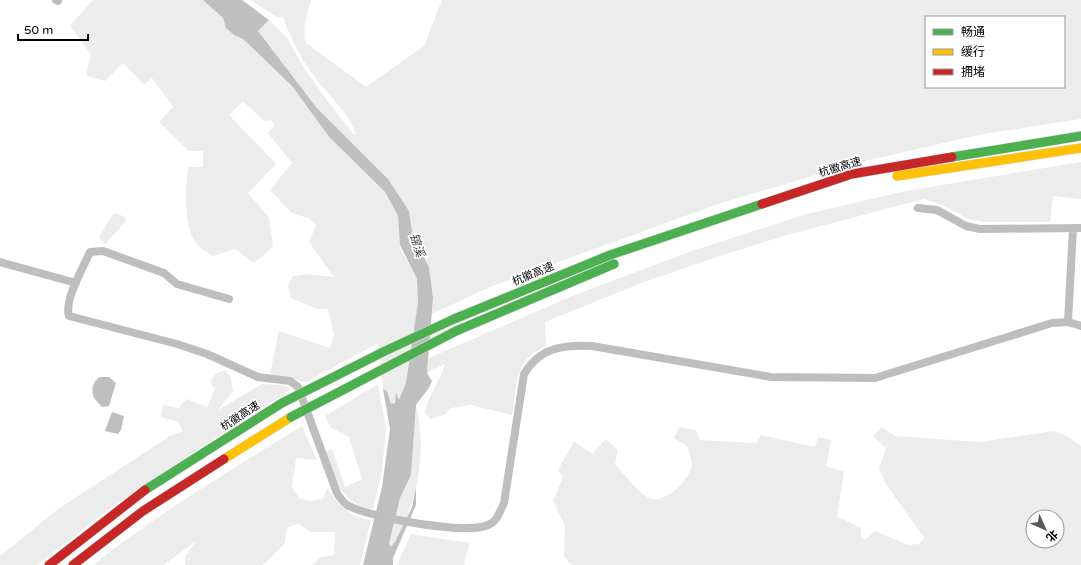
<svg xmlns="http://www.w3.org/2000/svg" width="1081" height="565" font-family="'Varela Round','Noto Sans SC',sans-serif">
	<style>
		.green { fill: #ececec; fill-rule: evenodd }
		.water { fill: #bfbfbf }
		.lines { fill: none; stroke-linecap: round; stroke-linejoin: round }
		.fast-casing { stroke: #dbdbdb; stroke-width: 10 }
		.slow-casing { stroke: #dbdbdb; stroke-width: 10 }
		.jam-casing { stroke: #dbdbdb; stroke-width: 10 }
		.street { stroke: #bebebe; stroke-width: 8 }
		.fast { stroke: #4caf50; stroke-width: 9 }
		.slow { stroke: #ffc107; stroke-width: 9 }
		.jam { stroke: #c62828; stroke-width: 9 }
		.fast-bridge-casing { stroke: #dbdbdb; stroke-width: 10; stroke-linecap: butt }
		.fast-bridge { stroke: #4caf50; stroke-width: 9 }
		.labels { text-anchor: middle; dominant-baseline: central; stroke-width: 3.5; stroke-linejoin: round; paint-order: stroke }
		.street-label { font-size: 11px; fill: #000; stroke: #fff }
		.water-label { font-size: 12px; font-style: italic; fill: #444; stroke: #fff }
	</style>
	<rect width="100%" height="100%" fill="#fff"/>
	<path class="green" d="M 93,0 L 203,0 L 223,18 L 226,28 L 234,35 L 243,39 L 292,86 L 330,138 L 385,193 L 398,216 L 401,250 L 417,279 L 418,302 L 406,383 L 399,402 L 391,404 L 387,391 L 383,389 L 378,343 L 306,382 L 270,374 L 279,331 L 330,348 L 334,335 L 328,309 L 317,309 L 291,298 L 288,286 L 293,276 L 308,274 L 334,277 L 309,242 L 316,225 L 309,218 L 293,214 L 270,190 L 292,163 L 268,133 L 275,125 L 271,120 L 264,121 L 243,101 L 229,115 L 276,164 L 248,193 L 269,217 L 273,247 L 254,263 L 235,249 L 213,256 C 206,252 198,247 194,240 C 183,222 186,187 188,167 L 203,167 L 203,151 L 189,151 L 159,122 L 173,107 L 152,78 L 144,85 L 123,63 L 105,81 L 86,76 L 91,54 L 70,26 Z
		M 250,0 L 311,0 C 307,15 302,28 306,43 L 366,87 L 424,46 L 442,0 L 1081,0 L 1081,119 L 983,134 L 856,163 L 718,204 L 490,287 L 432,314 L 433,298 L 429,267 L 413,238 L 409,211 L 388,179 L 316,107 L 258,31 L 269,20 L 287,38 L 304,68 L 326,99 L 353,134 L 356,134 C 348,111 325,92 311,72 C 299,55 290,36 283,17 L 277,17 ZM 926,17 L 1064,17 L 1064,87 L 926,87 Z
		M 1081,162 L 1081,199 L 1053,196 L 1050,222 L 984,222 L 968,219 L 945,206 L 924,199 L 787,235 L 723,255 L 644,282 L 545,322 L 546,346 C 541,350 532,353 528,358 C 515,371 515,397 512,415 L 471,405 L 451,408 L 446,414 L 431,419 L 425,413 C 428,395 440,381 445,364 L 427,373 L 429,358 L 572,296 L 689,252 L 807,214 L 906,191 Z
		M 114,213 L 119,214 L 125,218 L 126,221 L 105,244 L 99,237 Z
		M 225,370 L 230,376 L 233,391 L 218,410 L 262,384 L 282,385 L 292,389 L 239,422 L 111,508 L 37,565 L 0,565 L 0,556 L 58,509 L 170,436 L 183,431 L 178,422 L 161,417 L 163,405 L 179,408 L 186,399 L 207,407 L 215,389 L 210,382 L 216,374 Z
		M 378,384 L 386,429 L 382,470 L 373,509 C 339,504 337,479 326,452 L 332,449 L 345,487 L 362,479 L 349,437 L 331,428 L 325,416 Z
		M 416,405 C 425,445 421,486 404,523 C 400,532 397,540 391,548 L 389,544 L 400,498 L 411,475 Z
		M 302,426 L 317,460 L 296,458 L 292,487 L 299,498 L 310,501 L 323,499 L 327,488 C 340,506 348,517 371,520 L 360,565 L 312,565 L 321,557 L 334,555 L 335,532 L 310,532 L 299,524 L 287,527 L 285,543 L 270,559 L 262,565 L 185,565 L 185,557 L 196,541 L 164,565 L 93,565 C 159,513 230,470 302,426 Z
		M 679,427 L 696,430 L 700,440 L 756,443 L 761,435 L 815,447 L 818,437 L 831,440 L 826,466 L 844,472 L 837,516 L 861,528 L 861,537 L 865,540 L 875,531 L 908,545 L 919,544 L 924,538 L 886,484 L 879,469 L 886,448 L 873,436 L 882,427 L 895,436 L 979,442 L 1054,431 L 1067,436 L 1081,446 L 1081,565 L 571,565 L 564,556 L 565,526 L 553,501 L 563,477 L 558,470 L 574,441 L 592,454 L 606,439 L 618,450 L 615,464 C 625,475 635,489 647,497 C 663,507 690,480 692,465 C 692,461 689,450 687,447 C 684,443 678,441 674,438 ZM 1033,517 L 1057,517 L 1057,541 L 1033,541 Z
		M 411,534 L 470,543 L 464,561 L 465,565 L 397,565 Z"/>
	<path class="water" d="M 203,0 L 242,0 L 269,20 L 258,31 L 316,107 L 388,179 L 409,211 L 413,238 L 429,267 L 433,298 L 427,373 L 432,381 C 429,390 421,397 416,405 L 411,475 L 400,498 L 389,544 L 391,547 L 395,542 L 412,507 L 416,487 L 416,505 L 393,558 L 393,565 L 363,565 L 382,487 L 390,429 L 383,389 L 387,391 L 391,404 L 395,403 L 396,393 L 399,400 L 406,383 L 418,302 L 417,279 L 400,245 L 398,216 L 385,192 L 330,138 L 292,86 L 243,39 L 234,35 L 226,28 L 223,18 Z
		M 100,377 L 109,377 L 116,383 L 109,406 L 102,407 L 94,398 C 91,389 92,382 100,377 Z
		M 112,412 L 124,416 L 121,430 L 118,434 L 105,431 Z"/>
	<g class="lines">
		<g class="fast-casing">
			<path id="fast" d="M 952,157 L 1081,136
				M 454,319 L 610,255 L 762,204
				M 456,331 L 614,264
				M 145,490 L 282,403"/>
		</g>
		<g class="slow-casing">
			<path id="slow" d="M 897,176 L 1081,148
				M 224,459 L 291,417"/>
		</g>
		<g class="jam-casing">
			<path id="jam" d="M 762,204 L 852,174 L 952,157
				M 49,565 L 145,490
				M 73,565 L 143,511 L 224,459"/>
		</g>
		<path class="street" d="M 56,0 L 58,1
			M 918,208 L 937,210 L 966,226 L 980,229 L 1081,228
			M 0,262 L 76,283
			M 229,299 L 177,284 L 164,273 L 103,251 L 90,252 C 83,268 64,300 69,316 L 177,344 L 207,354 L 258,377 L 290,381 L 298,387 L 337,493 C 340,498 344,504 349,506 C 372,518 466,535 488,525 C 497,522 500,511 504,503 L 524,374 C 540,347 563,345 592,346 L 771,377 L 875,378 L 1052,323 L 1068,322 L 1081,326
			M 1068,322 L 1073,229"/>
		<use href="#fast" class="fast"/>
		<use href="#slow" class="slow"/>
		<use href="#jam" class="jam"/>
		<g class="fast-bridge-casing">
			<path id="fast-bridge" d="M 282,403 L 385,351 L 454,319
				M 291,417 L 456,331"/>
		</g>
		<use href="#fast-bridge" class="fast-bridge"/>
	</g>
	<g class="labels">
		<g class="street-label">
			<text transform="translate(840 167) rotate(-16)">杭徽高速</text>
			<text transform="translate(533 274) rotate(-22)">杭徽高速</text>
			<text transform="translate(240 416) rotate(-33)">杭徽高速</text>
		</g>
		<g class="water-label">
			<text transform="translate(417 245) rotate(72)">锦溪</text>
		</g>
	</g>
	<rect x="925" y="16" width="140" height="72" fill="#ffffff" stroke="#999999"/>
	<rect x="933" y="29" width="20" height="6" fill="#4caf50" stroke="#999999"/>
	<text x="961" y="36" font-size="12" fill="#000000">畅通</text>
	<rect x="933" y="49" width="20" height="6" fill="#ffc107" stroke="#999999"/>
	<text x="961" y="56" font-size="12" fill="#000000">缓行</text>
	<rect x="933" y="69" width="20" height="6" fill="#c62828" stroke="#999999"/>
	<text x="961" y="76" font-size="12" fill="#000000">拥堵</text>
	<g transform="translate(1045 529) rotate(135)"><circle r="19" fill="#ffffff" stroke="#999999"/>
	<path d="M0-3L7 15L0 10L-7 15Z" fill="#595959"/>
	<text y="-6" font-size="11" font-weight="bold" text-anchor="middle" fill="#000000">北</text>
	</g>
	<path d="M18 34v6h70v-6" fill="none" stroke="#000000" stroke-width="2"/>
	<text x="24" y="34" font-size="12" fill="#000000" stroke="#ffffff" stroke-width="3" paint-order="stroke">50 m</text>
</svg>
